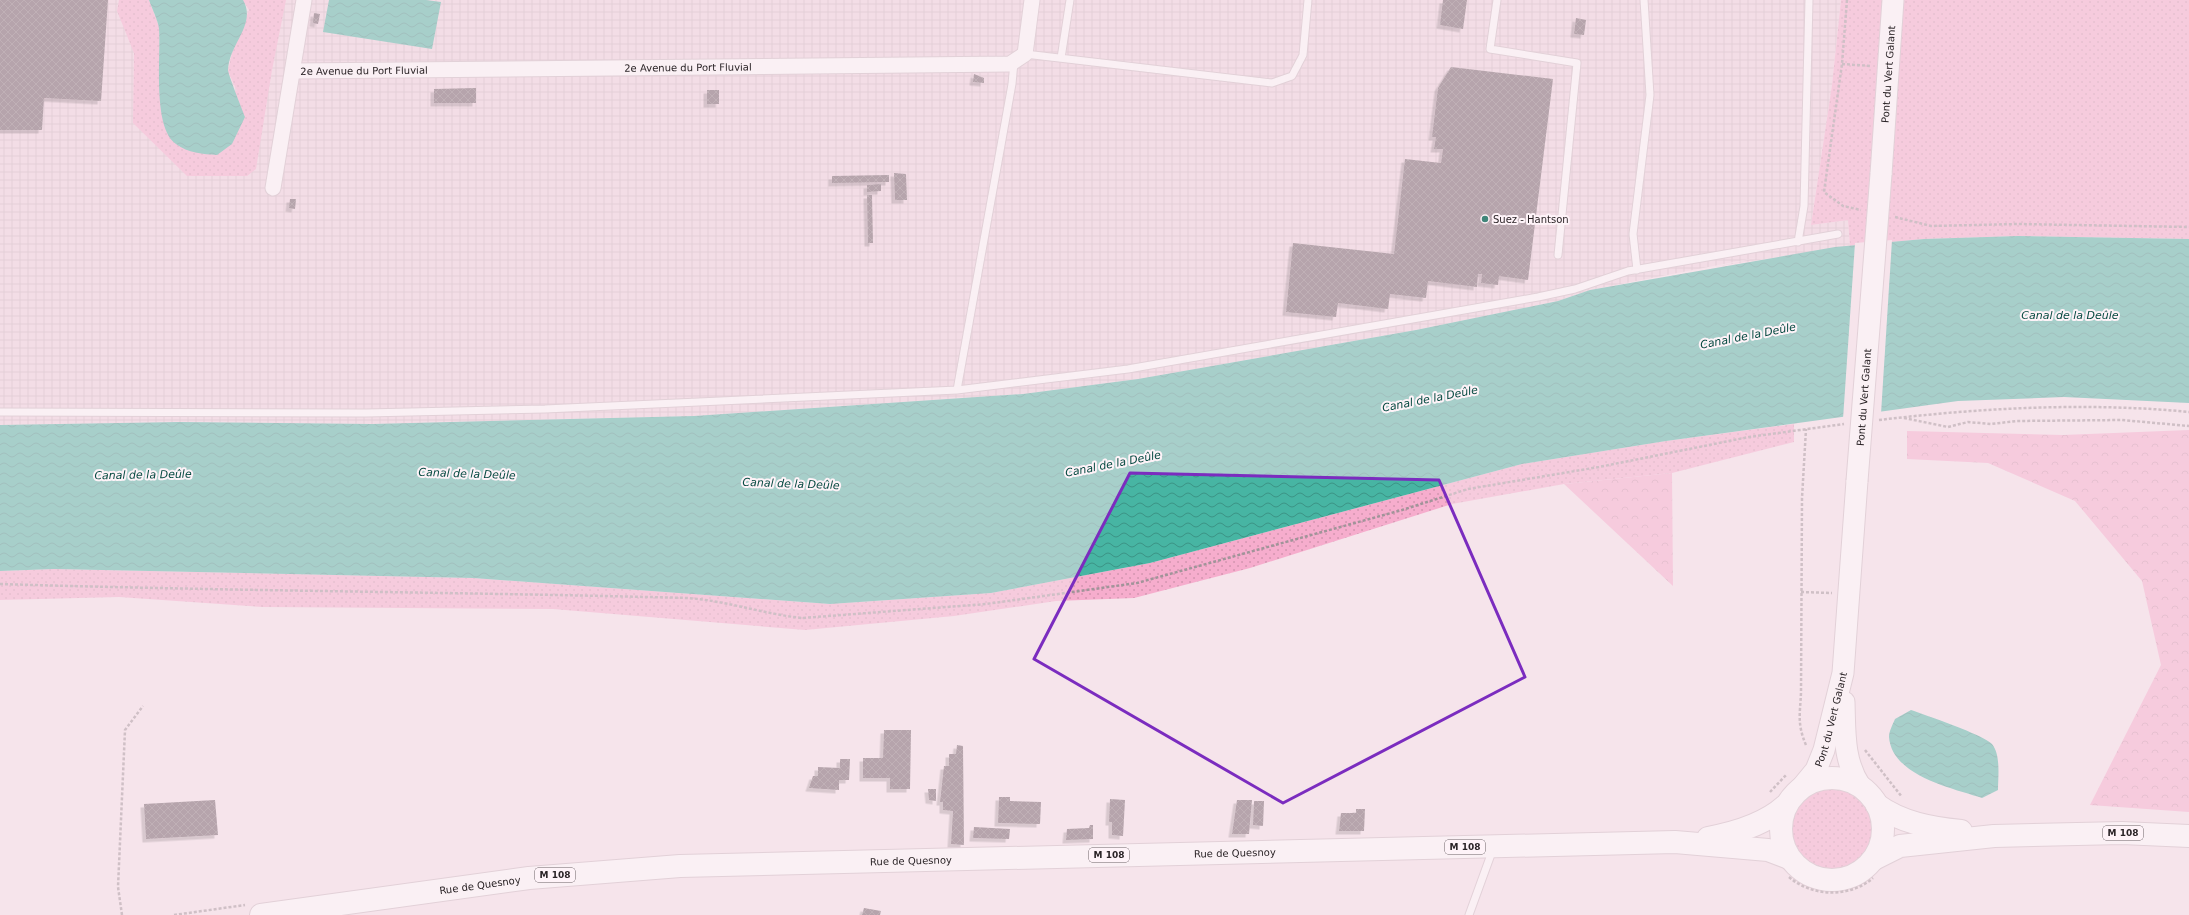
<svg xmlns="http://www.w3.org/2000/svg" width="2189" height="915" font-family="'DejaVu Sans',sans-serif">
	<style>
		.industrial { fill: url(#industrial-grid) }
		.grass { fill: url(#grass-dots) }
		.forest { fill: url(#forest-crowns) }
		.water { fill: url(#water-waves) }
		.pier { fill: #f6e4eb }
		.building { fill: url(#building-cross-hatch); filter: url(#shadow) }
		.lines { fill: none; stroke-linecap: round; stroke-linejoin: round }
		.service-casing { stroke: #cbbac1; stroke-width: 9 }
		.minor-casing { stroke: #cbbac1; stroke-width: 17 }
		.secondary-casing { stroke: #cbbac1; stroke-width: 23 }
		.primary-casing { stroke: #cbbac1; stroke-width: 24 }
		.path { stroke: #a19499; stroke-width: 2.5; stroke-dasharray: 3 2; stroke-linecap: butt }
		.service { stroke: #fff; stroke-width: 7 }
		.minor { stroke: #fff; stroke-width: 15 }
		.secondary { stroke: #fff; stroke-width: 21 }
		.primary { stroke: #fff; stroke-width: 22 }
		.secondary-bridge-casing { stroke: #cbbac1; stroke-width: 23; stroke-linecap: butt }
		.secondary-bridge { stroke: #fff; stroke-width: 21 }
		.marked { fill: none; stroke: #7b2cbf; stroke-width: 3; stroke-linejoin: round }
		.poi-dot { fill: #408579; stroke: #fef3f8; stroke-width: 1.5 }
		.labels { text-anchor: middle; dominant-baseline: central; stroke-width: 4; stroke-linejoin: round; paint-order: stroke }
		.shield { fill: #fef3f8; stroke: #6a6165; stroke-width: 1 }
		.shield-label { font-size: 9px; font-weight: bold; fill: #2a2326 }
		.street-label { font-size: 10px; fill: #2a2326; stroke: #fef3f8 }
		.poi-label { font-size: 10px; fill: #2a2326; stroke: #fef3f8; text-anchor: start }
		.water-label { font-size: 11px; font-style: italic; fill: #054940; stroke: #fef3f8 }
	</style>
	<defs>
		<pattern id="industrial-grid" width="8" height="8" patternUnits="userSpaceOnUse"><rect width="8" height="8" fill="#f0d5e0"/><path d="M0 4h8M4 0v8" fill="none" stroke="#ceb7c0"/></pattern>
		<pattern id="grass-dots" width="8" height="8" patternUnits="userSpaceOnUse"><rect width="8" height="8" fill="#f6adcd"/><path d="M2 2h.1M6 6h.1" fill="none" stroke="#d395b0" stroke-width="1.8" stroke-linecap="round"/></pattern>
		<pattern id="forest-crowns" width="20" height="18" patternUnits="userSpaceOnUse"><rect width="20" height="18" fill="#f6adcd"/><path d="M2 6a3 3 0 1 1 6 0M12 15a3 3 0 1 1 6 0" fill="none" stroke="#d395b0"/></pattern>
		<pattern id="water-waves" width="16" height="10" patternUnits="userSpaceOnUse"><rect width="16" height="10" fill="#47b5a3"/><path d="M0 5q4-4 8 0t8 0" fill="none" stroke="#3b9385"/></pattern>
		<pattern id="building-cross-hatch" width="8" height="8" patternUnits="userSpaceOnUse"><rect width="8" height="8" fill="#68585f"/><path d="M0 0l8 8M0 8l8-8" fill="none" stroke="#7e7177"/></pattern>
		<filter id="shadow"><feDropShadow dx="-3.5" dy="3.5" stdDeviation="0" flood-color="#0004"/></filter>
	</defs>
	<rect width="100%" height="100%" fill="#f6e4eb"/>
	<path class="industrial" d="M 0,0 L 1841,0 L 1832,85 L 1811,225 L 1848,220 L 1850,246 L 1714,267 L 1760,257 L 1590,290 L 1558,301 L 1416,330 L 1138,379 L 1023,394 L 694,416 L 372,424 L 179,422 L 0,425 Z"/>
	<path class="grass" d="M 119,0 L 149,0 L 159,27 L 160,95 L 237,91 L 228,71 L 232,53 L 249,10 L 243,0 L 286,0 L 272,70 L 256,169 L 247,176 L 187,176 L 133,123 L 134,53 L 117,11 Z
		M 1841,0 L 2189,0 L 2189,239 L 2018,236 L 1924,239 L 1850,246 L 1848,220 L 1811,225 L 1832,85 Z
		M 1794,424 L 1794,442 L 1672,473 L 1564,484 L 1452,504 L 1250,568 L 1134,598 L 1056,601 L 954,616 L 805,630 L 553,609 L 263,607 L 119,597 L 0,600 L 0,571 L 54,569 L 473,578 L 830,604 L 991,593 L 1150,563 L 1522,464 L 1666,441 Z
		M1791 829a41 41 0 1 1 82 0a41 41 0 1 1-82 0Z"/>
	<path class="forest" d="M 2189,430 L 2189,812 L 2090,805 L 2161,665 L 2142,581 L 2075,501 L 1988,463 L 1907,459 L 1907,431 L 2063,435 Z
		M 1672,473 L 1673,586 L 1564,484 Z"/>
	<path class="water" d="M 149,0 L 243,0 C 257,24 229,44 228,70 C 228,74 242,109 245,117 L 232,144 L 217,155 C 203,154 188,153 176,144 C 152,128 161,56 159,29 C 158,20 152,9 149,0 Z
		M 329,0 L 426,0 L 441,2 L 432,49 L 323,32 Z
		M 2018,236 L 2189,239 L 2189,403 L 2064,397 L 1958,401 L 1666,441 L 1522,464 L 1150,563 L 991,593 L 830,604 L 473,578 L 54,569 L 0,571 L 0,425 L 179,422 L 372,424 L 694,416 L 1023,394 L 1138,379 L 1416,330 L 1558,301 L 1590,290 L 1835,247 L 1924,239 Z
		M 1911,710 C 1925,715 1984,735 1992,744 C 2001,755 1998,777 1998,790 L 1982,798 C 1952,788 1892,776 1889,737 C 1889,731 1893,724 1895,719 Z"/>
	<path class="pier" d="M 1892,240 L 1881,414 L 1843,419 L 1855,243 Z"/>
	<path class="building" d="M 0,0 L 108,0 L 101,101 L 44,98 L 42,130 L 0,130 Z
		M 1443,0 L 1467,0 L 1463,29 L 1440,25 Z
		M 314,13 L 320,14 L 318,24 L 313,23 Z
		M 1576,18 L 1586,20 L 1584,35 L 1574,34 Z
		M 1451,67 L 1553,79 L 1528,280 L 1499,276 L 1498,285 L 1481,283 L 1482,274 L 1478,274 L 1477,287 L 1428,281 L 1426,298 L 1390,294 L 1388,309 L 1338,303 L 1336,317 L 1286,312 L 1293,243 L 1394,254 L 1405,159 L 1441,163 L 1443,149 L 1434,149 L 1436,137 L 1432,137 L 1438,88 Z
		M 974,74 L 984,78 L 984,83 L 973,82 Z
		M 476,88 L 476,103 L 434,103 L 434,89 Z
		M 707,90 L 719,90 L 719,104 L 707,104 Z
		M 894,173 L 906,174 L 907,200 L 895,200 Z
		M 889,175 L 889,182 L 832,183 L 832,176 Z
		M 881,184 L 881,191 L 867,192 L 867,185 Z
		M 867,195 L 872,195 L 873,243 L 868,243 Z
		M 290,199 L 296,199 L 295,209 L 289,208 Z
		M 884,730 L 911,730 L 910,789 L 890,789 L 890,778 L 863,778 L 863,758 L 883,758 Z
		M 957,745 L 963,746 L 964,845 L 951,844 L 953,811 L 943,810 L 943,802 L 940,802 L 944,766 L 949,766 L 949,754 L 956,754 Z
		M 840,759 L 850,759 L 849,780 L 839,780 L 839,790 L 809,788 L 813,776 L 818,776 L 818,767 L 840,768 Z
		M 928,789 L 936,789 L 936,801 L 929,800 Z
		M 999,797 L 1010,797 L 1010,801 L 1041,802 L 1040,824 L 998,823 Z
		M 1110,799 L 1125,800 L 1123,836 L 1112,835 L 1112,822 L 1109,822 Z
		M 215,800 L 218,835 L 146,839 L 144,804 Z
		M 1237,800 L 1252,800 L 1249,834 L 1232,834 Z
		M 1254,801 L 1264,801 L 1263,826 L 1253,825 Z
		M 1356,809 L 1365,809 L 1364,831 L 1339,831 L 1341,813 L 1356,813 Z
		M 1090,825 L 1093,825 L 1093,839 L 1066,840 L 1067,829 L 1089,828 Z
		M 974,827 L 1010,829 L 1009,839 L 973,838 Z
		M 864,908 L 881,911 L 880,915 L 862,915 Z"/>
	<g class="lines">
		<g class="service-casing">
			<path id="service" d="M 1497,0 L 1490,49 L 1577,63 L 1558,255
				M 1025,54 L 1272,83 L 1292,76 L 1303,55 L 1308,0
				M 1061,58 L 1070,0
				M 1798,242 L 1804,206 L 1809,0
				M 1637,270 L 1633,234 L 1650,95 L 1644,0
				M 957,390 L 1012,84 L 1014,62
				M 0,412 L 366,413 L 545,409 L 957,390 L 1128,369 L 1538,297 L 1575,289 L 1628,271 L 1838,234
				M 1469,915 L 1493,849"/>
		</g>
		<g class="minor-casing">
			<g id="minor">
				<path id="s1" d="M 294,71 L 1010,64 L 1025,54 L 1032,0"/>
				<path d="M 273,188 L 304,0"/>
			</g>
		</g>
		<g class="secondary-casing">
			<g id="secondary">
				<path id="s2" d="M 1881,174 L 1893,0"/>
				<path d="M 1844,702 C 1845,731 1843,760 1860,786"/>
				<path id="s3" d="M 1802,787 L 1816,770 L 1824,750 L 1843,673 L 1857,481"/>
			</g>
		</g>
		<g class="primary-casing">
			<g id="primary">
				<circle cx="1832" cy="829" r="51"/>
				<path d="M 1877,805 C 1902,823 1931,828 1961,831"/>
				<path d="M 1708,838 C 1735,833 1764,825 1785,806"/>
				<path d="M 1874,859 L 1900,846 L 1994,836 L 2122,833 L 2189,836"/>
				<path id="s4" d="M 261,915 L 529,878 L 680,866 L 1675,842 L 1768,850 L 1789,858"/>
			</g>
		</g>
		<path class="path" d="M 1847,0 L 1842,64 L 1824,192 L 1843,206 L 1861,210
			M 1842,64 L 1871,66
			M 1895,217 L 1931,226 L 2018,224 L 2189,227
			M 1904,418 L 1948,427 L 1968,422 L 1991,424 L 2017,421 L 2122,420 L 2189,426
			M 1879,420 C 1980,408 2087,402 2189,412
			M 0,584 C 229,591 459,592 688,598 C 727,601 764,614 802,618 L 986,604 L 1137,583 L 1402,510 L 1468,489 L 1599,467 L 1749,437 L 1844,424
			M 1801,592 L 1832,593
			M 1806,745 C 1797,724 1800,714 1801,693 L 1802,498 L 1806,429
			M 1865,750 L 1902,797
			M 1770,792 L 1787,774
			M 1789,877 C 1812,897 1850,898 1873,878
			M 122,915 L 118,887 L 125,730 L 143,706
			M 174,915 L 245,905"/>
		<use href="#service" class="service"/>
		<use href="#minor" class="minor"/>
		<use href="#secondary" class="secondary"/>
		<use href="#primary" class="primary"/>
		<g class="secondary-bridge-casing">
			<g id="secondary-bridge">
				<path id="s5" d="M 1857,481 L 1881,174"/>
			</g>
		</g>
		<use href="#secondary-bridge" class="secondary-bridge"/>
	</g>
	<path d="M0 0H2189V915H0ZM 1130,473 L 1439,480 L 1525,677 L 1283,803 L 1034,659 Z" fill="#f6e4eb" fill-opacity=".55" fill-rule="evenodd"/>
	<path class="marked" d="M 1130,473 L 1439,480 L 1525,677 L 1283,803 L 1034,659 Z"/>
	<circle class="poi-dot" cx="1485" cy="219" r="4"/>
	<g class="labels">
		<g class="shield">
			<rect x="2103" y="826" width="40" height="14" rx="3"/>
			<rect x="1445" y="840" width="40" height="14" rx="3"/>
			<rect x="1089" y="848" width="40" height="14" rx="3"/>
			<rect x="535" y="868" width="40" height="14" rx="3"/>
		</g>
		<g class="shield-label">
			<text x="2123" y="833">M 108</text>
			<text x="1465" y="847">M 108</text>
			<text x="1109" y="855">M 108</text>
			<text x="555" y="875">M 108</text>
		</g>
		<g class="street-label">
			<text stroke="none"><textPath href="#s1" startOffset="394">2e Avenue du Port Fluvial</textPath></text>
			<text stroke="none"><textPath href="#s1" startOffset="70">2e Avenue du Port Fluvial</textPath></text>
			<text stroke="none"><textPath href="#s2" startOffset="100">Pont du Vert Galant</textPath></text>
			<text stroke="none"><textPath href="#s5" startOffset="84">Pont du Vert Galant</textPath></text>
			<text stroke="none"><textPath href="#s3" startOffset="75">Pont du Vert Galant</textPath></text>
			<text stroke="none"><textPath href="#s4" startOffset="977">Rue de Quesnoy</textPath></text>
			<text stroke="none"><textPath href="#s4" startOffset="653">Rue de Quesnoy</textPath></text>
			<text stroke="none"><textPath href="#s4" startOffset="221">Rue de Quesnoy</textPath></text>
		</g>
		<g class="poi-label">
			<text x="1493" y="219">Suez - Hantson</text>
		</g>
		<g class="water-label">
			<text x="2070" y="315">Canal de la Deûle</text>
			<text transform="translate(1748 336) rotate(-11)">Canal de la Deûle</text>
			<text transform="translate(1430 399) rotate(-11)">Canal de la Deûle</text>
			<text transform="translate(1113 464) rotate(-11)">Canal de la Deûle</text>
			<text transform="translate(467 474) rotate(2)">Canal de la Deûle</text>
			<text transform="translate(143 475) rotate(-1)">Canal de la Deûle</text>
			<text transform="translate(791 484) rotate(2)">Canal de la Deûle</text>
		</g>
	</g>
</svg>
